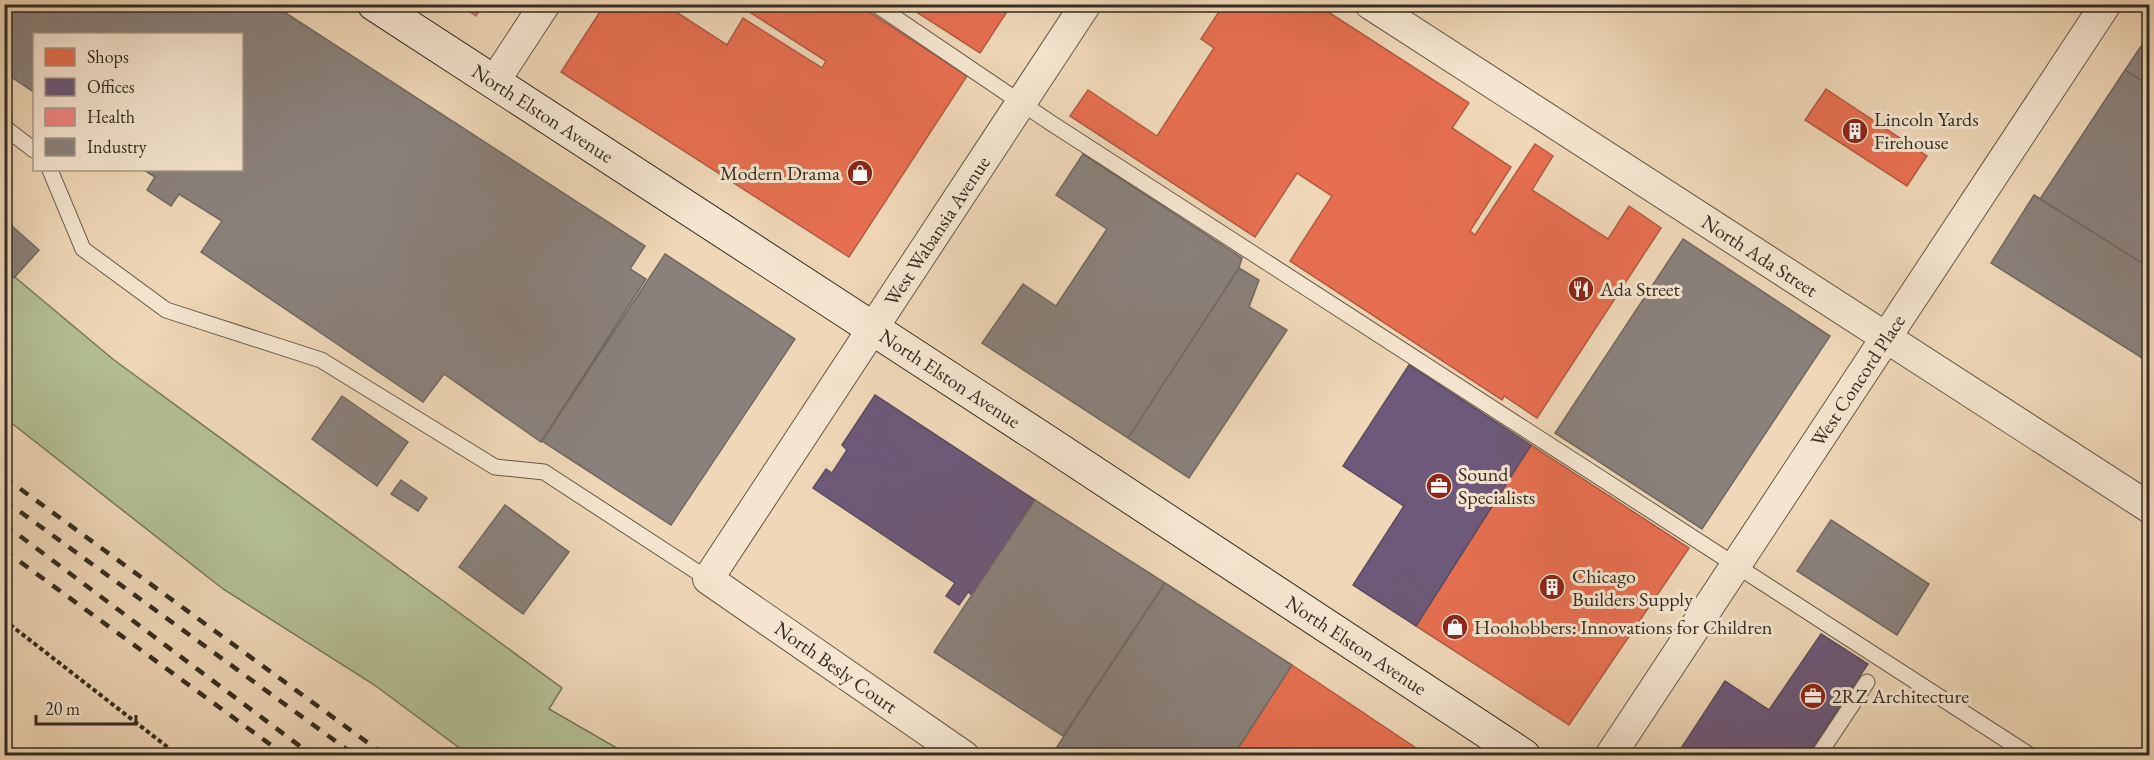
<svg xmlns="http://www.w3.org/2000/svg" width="2154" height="760" font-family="'EB Garamond',serif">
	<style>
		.green { fill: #b3bf93; stroke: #74765a; stroke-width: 1.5 }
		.shops { fill: #e76f51; stroke: #b25b43; stroke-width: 1.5 }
		.offices { fill: #6d597a; stroke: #5c4c60; stroke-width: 1.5 }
		.health { fill: #f28482; stroke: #b96a65; stroke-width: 1.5 }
		.industry { fill: #8a817c; stroke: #706861; stroke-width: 1.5 }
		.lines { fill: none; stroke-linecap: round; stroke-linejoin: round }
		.service-casing { stroke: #645847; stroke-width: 17 }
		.minor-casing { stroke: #645847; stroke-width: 32 }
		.secondary-casing { stroke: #352d22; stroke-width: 35 }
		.path { stroke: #352d22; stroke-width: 4; stroke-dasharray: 4.5 3; stroke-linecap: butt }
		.service { stroke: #f5e5d0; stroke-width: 15 }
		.minor { stroke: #f5e5d0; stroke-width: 30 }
		.secondary { stroke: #f5e5d0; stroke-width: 33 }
		.rail { stroke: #352d22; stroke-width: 4.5; stroke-dasharray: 10 10; stroke-linecap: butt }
		.labels { text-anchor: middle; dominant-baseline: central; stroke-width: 6; stroke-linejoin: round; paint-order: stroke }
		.street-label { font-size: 20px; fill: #352d22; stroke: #f5e5d0 }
		.poi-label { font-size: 20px; fill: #352d22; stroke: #f5e5d0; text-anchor: start }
	</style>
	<rect width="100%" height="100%" fill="#efd7b7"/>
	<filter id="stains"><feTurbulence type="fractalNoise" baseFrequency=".00333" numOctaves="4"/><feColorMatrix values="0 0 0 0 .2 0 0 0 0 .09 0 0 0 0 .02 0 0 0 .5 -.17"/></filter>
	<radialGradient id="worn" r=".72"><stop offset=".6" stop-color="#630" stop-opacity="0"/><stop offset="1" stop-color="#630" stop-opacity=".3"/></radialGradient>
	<path class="green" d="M 4,268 L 114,360 L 562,688 L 549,709 L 629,755 L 469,755 L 373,684 L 223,589 L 5,418 Z"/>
	<path class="shops" d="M 605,4 L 664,4 L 727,45 L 743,18 L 822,68 L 826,61 L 737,4 L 857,4 L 967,76 L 849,257 L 561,72 Z
		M 904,4 L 1012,4 L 980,53 Z
		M 1224,4 L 1316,4 L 1469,103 L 1452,128 L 1511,167 L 1470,231 L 1475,235 L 1535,144 L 1553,156 L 1532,190 L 1608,239 L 1629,206 L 1661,228 L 1537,418 L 1504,396 L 1502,400 L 1290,261 L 1332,196 L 1297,173 L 1255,237 L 1070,116 L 1088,90 L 1157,136 L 1214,48 L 1201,39 Z
		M 1826,89 L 1927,156 L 1907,186 L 1805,120 Z
		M 1531,445 L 1689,548 L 1569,725 L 1416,626 Z
		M 1292,665 L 1428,756 L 1233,756 Z"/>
	<path class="offices" d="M 1409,365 L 1531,445 L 1416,626 L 1353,585 L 1404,506 L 1343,466 Z
		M 875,395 L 1035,500 L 972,595 L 968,592 L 959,605 L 946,596 L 955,583 L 813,488 L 826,469 L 832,473 L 847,450 L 842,445 Z
		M 1821,634 L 1868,664 L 1807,756 L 1676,756 L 1725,681 L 1769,710 Z"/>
	<path class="health" d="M 458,4 L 483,4 L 476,16 Z"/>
	<path class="industry" d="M 5,4 L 272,4 L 645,246 L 630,269 L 646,279 L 541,442 L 444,374 L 423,402 L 201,252 L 222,221 L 179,194 L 171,206 L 147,190 L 155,177 L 144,170 L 242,170 L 242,34 L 34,34 L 34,92 L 4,72 Z
		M 2150,33 L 2150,86 L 2125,70 Z
		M 2125,70 L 2150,86 L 2150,268 L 2040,199 Z
		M 1083,154 L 1242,258 L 1239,268 L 1128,438 L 982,343 L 1023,284 L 1056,306 L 1107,229 L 1056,195 Z
		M 2034,195 L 2150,268 L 2150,357 L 2147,361 L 1991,263 Z
		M 4,219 L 39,250 L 14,278 L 4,268 Z
		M 1683,239 L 1830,336 L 1702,529 L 1555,433 Z
		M 665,254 L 795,339 L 671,525 L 542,441 Z
		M 1239,268 L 1259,280 L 1249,307 L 1287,330 L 1189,478 L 1128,438 Z
		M 342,396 L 408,442 L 377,486 L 312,439 Z
		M 401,480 L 427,498 L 418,511 L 391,494 Z
		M 1035,500 L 1165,583 L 1063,736 L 934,652 Z
		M 505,505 L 569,552 L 523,614 L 459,567 Z
		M 1831,520 L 1929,584 L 1897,635 L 1797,571 Z
		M 1165,583 L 1292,665 L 1233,756 L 1051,756 Z"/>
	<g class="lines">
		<g class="service-casing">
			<path id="service" d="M 875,4 L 1051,123 L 2031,756
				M 4,127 L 34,150
				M 50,170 L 83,249 L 166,310 L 321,360 L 495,467 L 544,472 L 708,579
				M 1818,756 L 1867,682"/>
		</g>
		<g class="minor-casing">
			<g id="minor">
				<path id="s1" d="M 1370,4 L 2150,508"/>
				<path d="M 494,82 L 545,4"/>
				<path id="s2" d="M 964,756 L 708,579 L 1086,4"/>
				<path id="s3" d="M 1610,756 L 2106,4"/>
			</g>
		</g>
		<g class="secondary-casing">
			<g id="secondary">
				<path id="s4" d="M 374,4 C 759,253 1142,503 1524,756"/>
			</g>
		</g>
		<path class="path" d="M 4,620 L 179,756"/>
		<use href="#service" class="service"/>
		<use href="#minor" class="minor"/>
		<use href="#secondary" class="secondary"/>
		<path class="rail" d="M 4,477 L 386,756
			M 4,500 L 356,756
			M 4,524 L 313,756
			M 4,550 L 286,756"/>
	</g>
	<defs>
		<g id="building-disc" transform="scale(1.35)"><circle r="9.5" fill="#8f2418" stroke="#f5e5d0"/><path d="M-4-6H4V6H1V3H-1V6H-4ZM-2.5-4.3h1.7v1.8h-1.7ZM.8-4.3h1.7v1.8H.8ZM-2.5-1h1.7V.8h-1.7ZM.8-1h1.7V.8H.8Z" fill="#fff"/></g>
		<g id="shop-disc" transform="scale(1.35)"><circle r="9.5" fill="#8f2418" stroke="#f5e5d0"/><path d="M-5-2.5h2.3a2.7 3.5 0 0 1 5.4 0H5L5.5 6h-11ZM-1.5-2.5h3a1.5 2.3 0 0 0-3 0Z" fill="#fff"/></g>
		<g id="restaurant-disc" transform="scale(1.35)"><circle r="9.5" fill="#8f2418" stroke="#f5e5d0"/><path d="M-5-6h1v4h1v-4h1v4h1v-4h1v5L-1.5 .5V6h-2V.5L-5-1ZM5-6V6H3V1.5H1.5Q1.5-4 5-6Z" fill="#fff"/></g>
		<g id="office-disc" transform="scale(1.35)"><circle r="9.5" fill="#8f2418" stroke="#f5e5d0"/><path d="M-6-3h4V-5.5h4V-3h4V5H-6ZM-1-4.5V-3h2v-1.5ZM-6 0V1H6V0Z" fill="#fff"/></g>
	</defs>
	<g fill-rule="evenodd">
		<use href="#building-disc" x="1855" y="131"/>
		<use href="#shop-disc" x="860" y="173"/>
		<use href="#restaurant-disc" x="1581" y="289"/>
		<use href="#office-disc" x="1439" y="486"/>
		<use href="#building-disc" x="1552" y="587"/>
		<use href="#shop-disc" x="1455" y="627"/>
		<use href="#office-disc" x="1813" y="696"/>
	</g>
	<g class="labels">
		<g class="street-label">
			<text stroke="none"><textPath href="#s4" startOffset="201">North Elston Avenue</textPath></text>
			<text stroke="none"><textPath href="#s2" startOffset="728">West Wabansia Avenue</textPath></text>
			<text stroke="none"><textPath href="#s1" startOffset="464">North Ada Street</textPath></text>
			<text stroke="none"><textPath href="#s4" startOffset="687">North Elston Avenue</textPath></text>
			<text stroke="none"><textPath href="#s3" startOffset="450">West Concord Place</textPath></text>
			<text stroke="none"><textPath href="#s4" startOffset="1173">North Elston Avenue</textPath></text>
			<text transform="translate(836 667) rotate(35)">North Besly Court</text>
		</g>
		<g class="poi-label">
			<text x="1874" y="119">Lincoln Yards<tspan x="1874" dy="23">Firehouse</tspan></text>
			<text x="840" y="173" text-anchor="end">Modern Drama</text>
			<text x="1600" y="289">Ada Street</text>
			<text x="1458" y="474">Sound<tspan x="1458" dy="23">Specialists</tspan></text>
			<text x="1572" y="576">Chicago<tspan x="1572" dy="23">Builders Supply</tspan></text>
			<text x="1474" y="627">Hoohobbers: Innovations for Children</text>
			<text x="1832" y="696">2RZ Architecture</text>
		</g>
	</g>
	<rect width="2154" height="760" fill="none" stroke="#efd7b7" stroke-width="24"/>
	<rect x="6" y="6" width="2142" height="748" fill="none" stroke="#352d22" stroke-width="3"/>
	<rect x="12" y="12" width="2130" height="736" fill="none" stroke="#352d22" stroke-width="1.5"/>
	<rect x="33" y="33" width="210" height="138" fill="#f5e5d0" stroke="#a89b8a" stroke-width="1.5"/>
	<rect x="45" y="48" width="30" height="18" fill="#e76f51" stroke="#a89b8a" stroke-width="1.5"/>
	<text x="87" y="63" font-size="18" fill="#352d22">Shops</text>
	<rect x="45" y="78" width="30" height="18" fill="#6d597a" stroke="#a89b8a" stroke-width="1.5"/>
	<text x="87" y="93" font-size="18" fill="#352d22">Offices</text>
	<rect x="45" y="108" width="30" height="18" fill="#f28482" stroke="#a89b8a" stroke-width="1.5"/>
	<text x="87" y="123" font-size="18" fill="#352d22">Health</text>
	<rect x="45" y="138" width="30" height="18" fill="#8a817c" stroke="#a89b8a" stroke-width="1.5"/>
	<text x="87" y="153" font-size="18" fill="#352d22">Industry</text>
	<path d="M36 715v9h100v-9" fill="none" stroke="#352d22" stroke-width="3"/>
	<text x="45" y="715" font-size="18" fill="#352d22" stroke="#f5e5d0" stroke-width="4.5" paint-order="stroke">20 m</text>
	<rect width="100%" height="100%" filter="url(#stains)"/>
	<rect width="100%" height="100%" fill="url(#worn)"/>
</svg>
